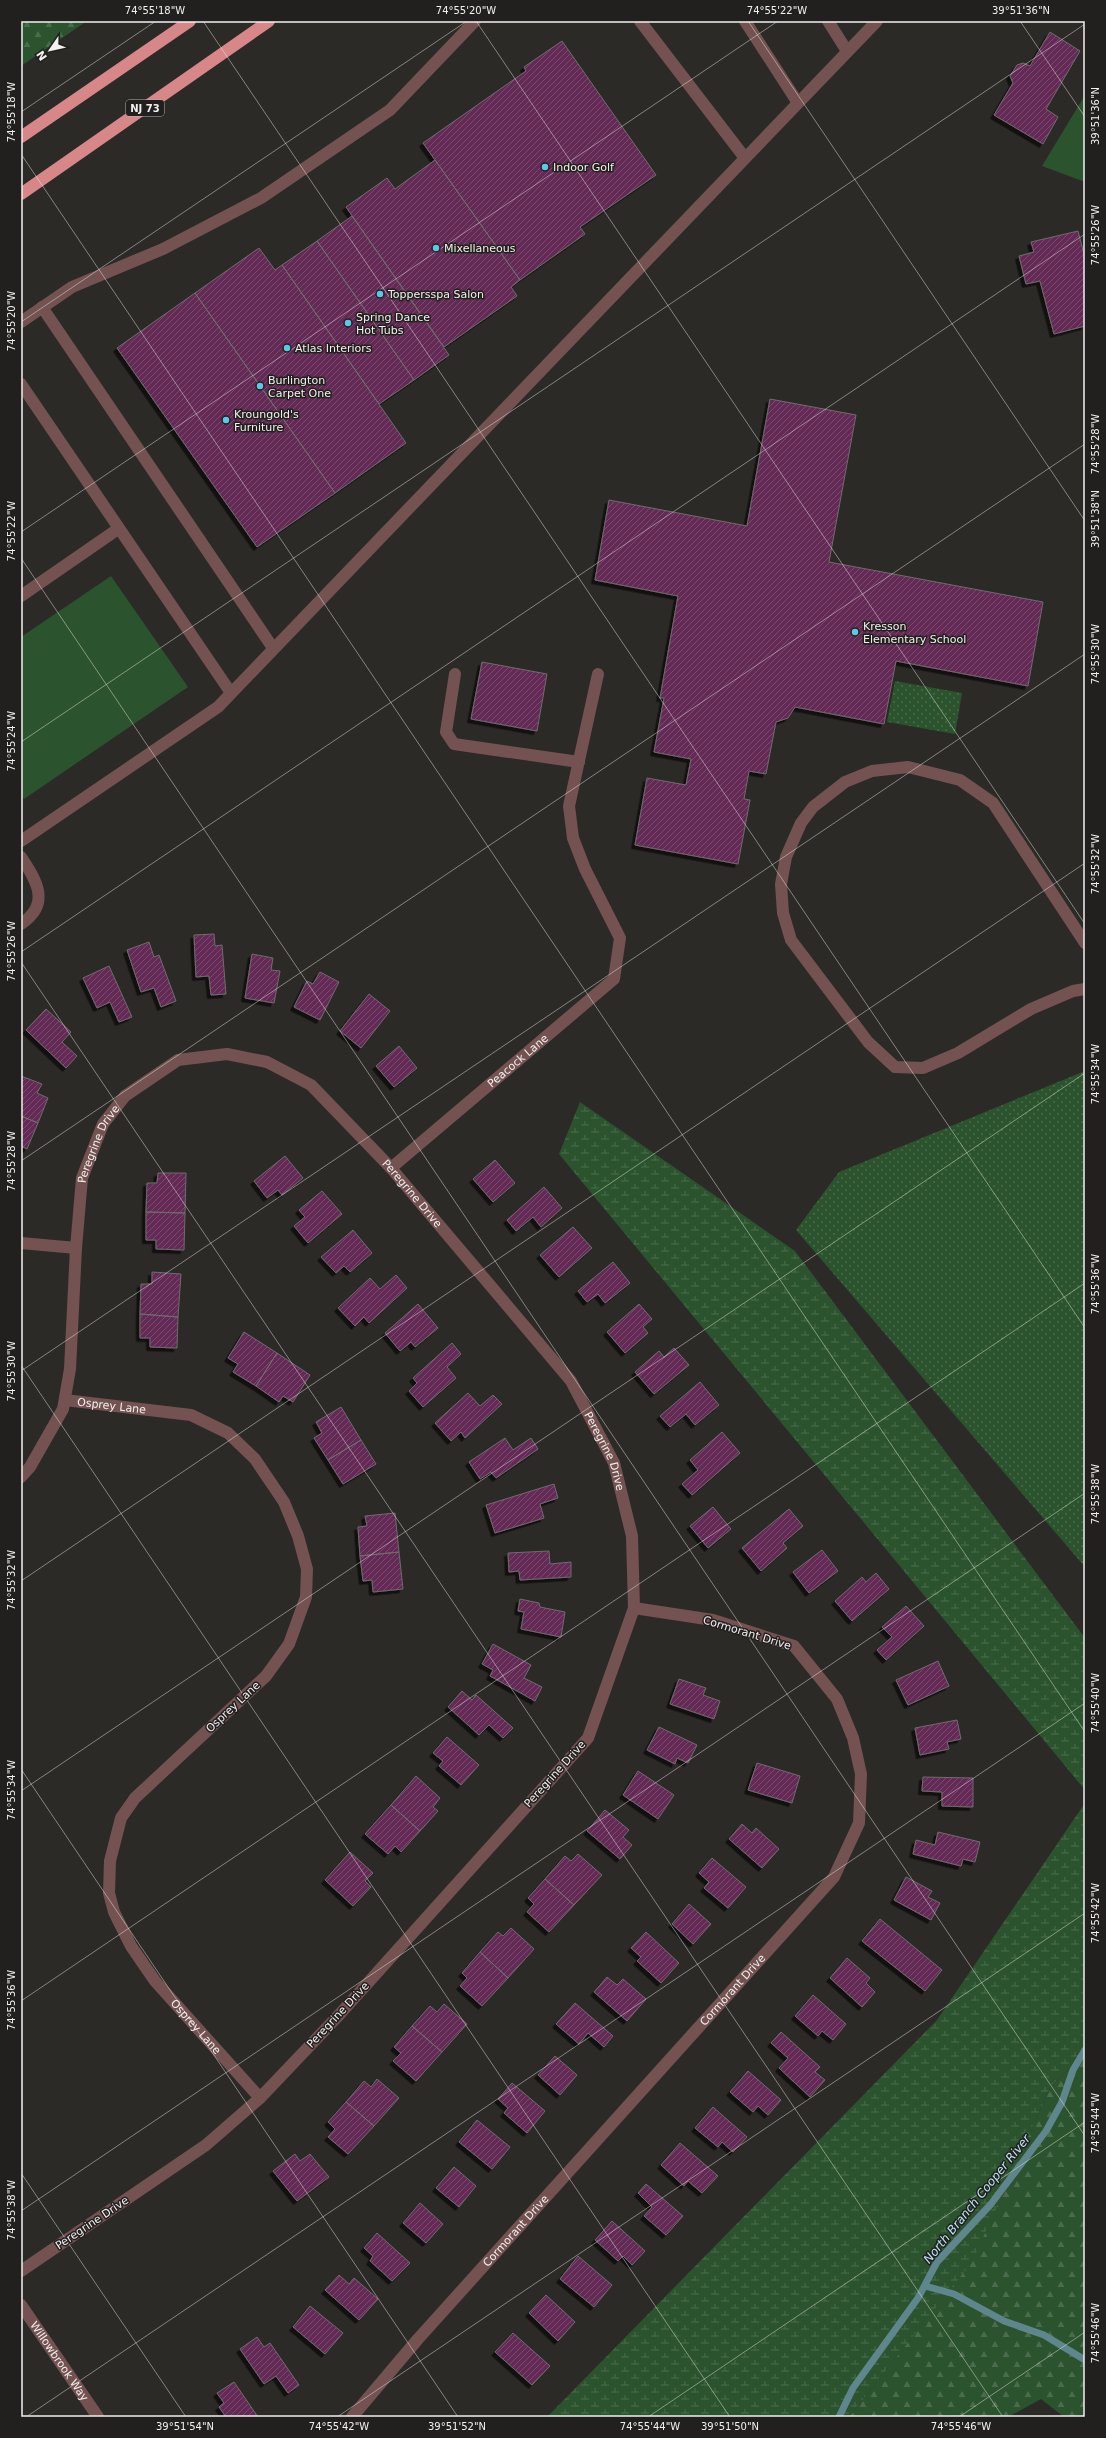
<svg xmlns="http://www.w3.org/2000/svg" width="1106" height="2438" font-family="'DejaVu Sans',sans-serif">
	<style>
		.grass { fill: #2b532d }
		.forest { fill: url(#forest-firs) }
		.wetland { fill: url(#wetland-marsh) }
		.park { fill: url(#park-dots) }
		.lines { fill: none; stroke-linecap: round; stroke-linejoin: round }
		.stream { stroke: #5f858d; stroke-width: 7 }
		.building { fill: url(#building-hatch); stroke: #6f6b6e; filter: url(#shadow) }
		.minor { stroke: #745252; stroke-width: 12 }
		.highway { stroke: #d88788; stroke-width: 12 }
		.ticks { fill: none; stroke: #f2f1ef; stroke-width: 1; stroke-opacity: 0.45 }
		.poi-dot { fill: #5ac8e6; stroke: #22201e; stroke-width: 1.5 }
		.labels { text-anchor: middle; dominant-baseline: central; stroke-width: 3; stroke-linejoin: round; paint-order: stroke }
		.shield { fill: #22201e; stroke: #b4b2b0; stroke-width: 1 }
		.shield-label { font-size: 10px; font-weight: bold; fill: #f2f1ef }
		.poi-label { font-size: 11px; fill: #f2f1ef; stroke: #22201e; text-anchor: start }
		.street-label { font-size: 11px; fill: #f2f1ef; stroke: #22201e }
		.water-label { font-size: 12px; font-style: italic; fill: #b9e8f4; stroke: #22201e }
		.neatline { fill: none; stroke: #f2f1ef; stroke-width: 1.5 }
		.ticks-label { font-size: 10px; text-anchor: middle; fill: #f2f1ef }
	</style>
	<defs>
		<pattern id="forest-firs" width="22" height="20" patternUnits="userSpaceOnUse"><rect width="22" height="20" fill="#2b532d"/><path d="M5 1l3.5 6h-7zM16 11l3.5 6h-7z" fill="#4a6c4c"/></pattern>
		<pattern id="wetland-marsh" width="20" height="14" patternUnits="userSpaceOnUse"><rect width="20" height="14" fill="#2b532d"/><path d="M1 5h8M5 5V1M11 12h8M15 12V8" fill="none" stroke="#4a6c4c"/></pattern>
		<pattern id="park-dots" width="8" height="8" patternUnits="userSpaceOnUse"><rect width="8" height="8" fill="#2b532d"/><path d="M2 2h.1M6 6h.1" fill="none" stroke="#4a6c4c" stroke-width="1.8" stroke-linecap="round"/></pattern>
		<pattern id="building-hatch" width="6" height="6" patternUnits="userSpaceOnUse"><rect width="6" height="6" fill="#642b55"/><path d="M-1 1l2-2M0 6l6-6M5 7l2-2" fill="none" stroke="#7b4a6e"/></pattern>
		<filter id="shadow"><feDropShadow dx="-3.5" dy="3.5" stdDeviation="0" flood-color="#0009"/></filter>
	</defs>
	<rect width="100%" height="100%" fill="#2c2a27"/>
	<path class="grass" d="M 1085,95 L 1085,182 L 1042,166 Z
		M 111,576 L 188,687 L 24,799 L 21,795 L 21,637 Z"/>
	<path class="forest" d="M 21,21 L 87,21 L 21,66 Z
		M 1085,2054 L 1085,2417 L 1064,2417 L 1041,2399 L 1008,2417 L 849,2417 L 971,2262 L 1051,2086 Z"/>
	<path class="wetland" d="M 580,1102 L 795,1251 L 1085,1638 L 1085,1790 L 559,1154 Z
		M 1085,1803 L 1085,2054 L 1051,2086 L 972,2262 L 849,2417 L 547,2417 L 937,2020 Z"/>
	<path class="park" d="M 895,681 L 962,693 L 955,734 L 887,722 Z
		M 1085,1071 L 1085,1567 L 796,1230 L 839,1172 Z"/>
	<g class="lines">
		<path class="stream" d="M 925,2286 L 954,2294 L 1004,2321 L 1044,2335 L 1085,2360
			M 839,2417 L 853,2388 L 918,2298 L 937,2262 L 991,2204 L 1046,2131 L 1062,2102 L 1073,2070 L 1085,2050"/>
	</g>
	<path class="building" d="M 1050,32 L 1080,51 L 1046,109 L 1058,117 L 1043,144 L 994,115 L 1013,83 L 1010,76 L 1017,65 L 1023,63 L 1030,66 Z
		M 562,41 L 656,175 L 580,227 L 585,234 L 520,280 L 423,143 L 526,71 L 524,67 Z
		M 435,160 L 520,280 L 511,287 L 517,296 L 444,347 L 346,207 L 387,178 L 395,189 Z
		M 352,216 L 449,355 L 414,380 L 317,241 Z
		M 1078,231 L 1085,258 L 1085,326 L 1054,334 L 1040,281 L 1026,284 L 1019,256 L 1034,252 L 1031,242 Z
		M 317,241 L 414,380 L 379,404 L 282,265 Z
		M 259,248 L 275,270 L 282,265 L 406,443 L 335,493 L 195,293 Z
		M 195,293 L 335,493 L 257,547 L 117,348 Z
		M 770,399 L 856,415 L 829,562 L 1043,602 L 1028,686 L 896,661 L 884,724 L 795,707 L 788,718 L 776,722 L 766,774 L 749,771 L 744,799 L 750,800 L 738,864 L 635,845 L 647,778 L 686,785 L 691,759 L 654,752 L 664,698 L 660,698 L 678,596 L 595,580 L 609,500 L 747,526 Z
		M 482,662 L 547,674 L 537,731 L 471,719 Z
		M 214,934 L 215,946 L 222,945 L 226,994 L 211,995 L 209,976 L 196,977 L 194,935 Z
		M 149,942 L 154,957 L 159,955 L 176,1001 L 161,1007 L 154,988 L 141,992 L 127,950 Z
		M 252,954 L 273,958 L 271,970 L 280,971 L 274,1003 L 245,998 Z
		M 109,966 L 132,1017 L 119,1022 L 110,1002 L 97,1008 L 83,978 Z
		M 320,972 L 339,982 L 320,1020 L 294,1007 L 307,981 L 313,984 Z
		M 369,994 L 390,1011 L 361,1048 L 340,1031 Z
		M 46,1009 L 71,1032 L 62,1042 L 77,1056 L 66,1068 L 26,1030 Z
		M 399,1046 L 417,1068 L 394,1087 L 376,1066 Z
		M 21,1076 L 42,1084 L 37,1093 L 48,1098 L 38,1123 L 21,1116 Z
		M 21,1116 L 38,1123 L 27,1149 L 21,1146 Z
		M 285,1156 L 303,1178 L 282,1195 L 278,1190 L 267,1198 L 254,1181 Z
		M 495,1160 L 515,1183 L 493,1202 L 473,1179 Z
		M 158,1173 L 186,1173 L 185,1213 L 146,1212 L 147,1183 L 157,1183 Z
		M 544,1187 L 562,1208 L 541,1227 L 533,1217 L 516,1231 L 507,1220 Z
		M 322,1191 L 342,1214 L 308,1243 L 294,1226 L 305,1217 L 299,1210 Z
		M 146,1212 L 185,1213 L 184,1250 L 156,1249 L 156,1240 L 146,1240 Z
		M 573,1227 L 592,1248 L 559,1277 L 540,1255 Z
		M 353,1230 L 372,1253 L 350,1272 L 344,1266 L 336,1273 L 321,1257 Z
		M 613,1262 L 630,1283 L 605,1303 L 598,1294 L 587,1302 L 578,1291 Z
		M 152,1272 L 181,1274 L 178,1317 L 140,1314 L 141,1284 L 152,1284 Z
		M 396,1275 L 407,1288 L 369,1323 L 364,1317 L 355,1326 L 338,1308 L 370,1278 L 380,1289 Z
		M 418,1304 L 438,1328 L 415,1347 L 411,1342 L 400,1351 L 385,1333 Z
		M 639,1304 L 652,1319 L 643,1327 L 648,1333 L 625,1353 L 607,1332 Z
		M 140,1314 L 178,1317 L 177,1348 L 150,1347 L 150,1338 L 140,1338 Z
		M 244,1332 L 277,1353 L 256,1386 L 233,1372 L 238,1364 L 228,1358 Z
		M 452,1343 L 461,1354 L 447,1367 L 456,1378 L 423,1407 L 409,1391 L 417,1383 L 413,1378 Z
		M 674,1348 L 689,1365 L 654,1394 L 635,1372 L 659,1351 L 664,1357 Z
		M 277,1353 L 310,1375 L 293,1402 L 283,1396 L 279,1402 L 256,1386 Z
		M 700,1382 L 719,1405 L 695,1425 L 686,1414 L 670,1427 L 660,1416 Z
		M 468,1393 L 480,1406 L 493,1395 L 502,1404 L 465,1438 L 461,1432 L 451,1441 L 435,1423 Z
		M 341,1407 L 361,1440 L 328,1460 L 314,1438 L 322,1433 L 316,1422 Z
		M 722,1432 L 740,1453 L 692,1495 L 682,1484 L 698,1470 L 690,1460 Z
		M 505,1438 L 513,1450 L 531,1438 L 538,1449 L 496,1478 L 491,1472 L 480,1479 L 469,1462 Z
		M 361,1440 L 376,1464 L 343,1484 L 328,1460 Z
		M 554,1484 L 558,1498 L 540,1504 L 544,1518 L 495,1533 L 486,1505 Z
		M 713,1507 L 731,1529 L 708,1548 L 690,1526 Z
		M 789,1509 L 803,1526 L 783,1543 L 787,1548 L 761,1571 L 742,1548 Z
		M 395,1513 L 399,1552 L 360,1556 L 358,1527 L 367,1526 L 365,1516 Z
		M 822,1550 L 838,1571 L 809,1593 L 793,1572 Z
		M 549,1551 L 550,1564 L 571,1562 L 571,1577 L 520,1580 L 519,1571 L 509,1572 L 508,1553 Z
		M 399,1552 L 403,1589 L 373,1592 L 372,1580 L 363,1581 L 360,1556 Z
		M 876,1573 L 889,1589 L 852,1621 L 835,1601 L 862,1577 L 866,1582 Z
		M 520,1599 L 539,1603 L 540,1607 L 565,1612 L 561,1637 L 521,1629 L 524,1612 L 518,1611 Z
		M 906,1606 L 924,1626 L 886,1660 L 877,1650 L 892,1637 L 882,1627 Z
		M 493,1644 L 531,1665 L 524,1678 L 542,1687 L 535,1701 L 490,1676 L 493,1670 L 482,1664 Z
		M 938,1661 L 949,1686 L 908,1705 L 896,1680 Z
		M 679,1679 L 706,1688 L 703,1695 L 720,1701 L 714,1719 L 670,1704 Z
		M 462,1691 L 472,1700 L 476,1695 L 513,1728 L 503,1738 L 489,1725 L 479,1735 L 448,1707 Z
		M 957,1720 L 961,1739 L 947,1742 L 949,1749 L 920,1755 L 915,1728 Z
		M 659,1727 L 697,1745 L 688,1763 L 677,1758 L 675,1764 L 647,1750 Z
		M 447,1737 L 479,1765 L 461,1785 L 439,1766 L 443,1761 L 433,1753 Z
		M 757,1763 L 800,1776 L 792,1803 L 748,1790 Z
		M 638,1771 L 674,1795 L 658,1819 L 623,1795 Z
		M 416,1776 L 440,1798 L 433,1807 L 438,1811 L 420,1831 L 391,1805 Z
		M 923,1777 L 973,1778 L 973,1807 L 942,1806 L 942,1792 L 922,1791 Z
		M 391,1805 L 420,1831 L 401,1852 L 395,1846 L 388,1854 L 365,1834 Z
		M 605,1810 L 629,1830 L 623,1837 L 632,1845 L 620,1859 L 587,1831 Z
		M 742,1824 L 752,1833 L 756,1828 L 779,1849 L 762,1868 L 729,1839 Z
		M 938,1832 L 980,1842 L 975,1862 L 963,1859 L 961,1866 L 913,1854 L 916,1840 L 935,1845 Z
		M 350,1852 L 373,1873 L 365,1881 L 371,1887 L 353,1906 L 325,1880 Z
		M 578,1854 L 602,1875 L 574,1905 L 545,1879 L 565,1856 L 571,1861 Z
		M 712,1858 L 746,1887 L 728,1908 L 704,1888 L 709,1882 L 699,1873 Z
		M 906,1877 L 932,1891 L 928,1897 L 940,1903 L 931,1920 L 894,1900 Z
		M 545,1879 L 574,1905 L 549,1932 L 527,1912 L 534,1904 L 528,1898 Z
		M 689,1904 L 711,1924 L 693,1944 L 672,1924 Z
		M 880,1919 L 942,1970 L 925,1991 L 862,1941 Z
		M 511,1928 L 534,1949 L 508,1978 L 480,1952 L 498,1932 L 503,1936 Z
		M 646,1932 L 679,1963 L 661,1983 L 637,1961 L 641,1957 L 631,1948 Z
		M 480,1952 L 508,1978 L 482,2006 L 460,1986 L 467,1978 L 462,1973 Z
		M 847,1958 L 870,1978 L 866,1983 L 875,1992 L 862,2007 L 830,1978 Z
		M 607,1977 L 617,1985 L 623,1979 L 646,1999 L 627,2021 L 594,1992 Z
		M 813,1995 L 846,2024 L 833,2040 L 822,2031 L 818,2036 L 795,2016 Z
		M 575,2003 L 613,2036 L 604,2047 L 588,2033 L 579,2044 L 556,2024 Z
		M 444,2004 L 467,2024 L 442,2052 L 412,2026 L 430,2006 L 437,2012 Z
		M 412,2026 L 442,2052 L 416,2081 L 393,2061 L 401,2053 L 394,2047 Z
		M 781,2032 L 820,2067 L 815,2072 L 825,2080 L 810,2097 L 779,2068 L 788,2058 L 771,2043 Z
		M 555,2056 L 577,2075 L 560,2095 L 538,2075 Z
		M 748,2071 L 781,2100 L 768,2115 L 758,2106 L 753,2112 L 730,2092 Z
		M 377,2079 L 399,2098 L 374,2126 L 346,2102 L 364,2081 L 371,2087 Z
		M 512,2083 L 545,2111 L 527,2133 L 504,2113 L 508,2108 L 498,2099 Z
		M 346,2102 L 374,2126 L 348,2154 L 328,2137 L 335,2129 L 328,2122 Z
		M 713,2107 L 747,2137 L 733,2152 L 722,2142 L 718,2147 L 695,2128 Z
		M 477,2120 L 510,2147 L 492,2169 L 459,2142 Z
		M 680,2143 L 718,2176 L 702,2193 L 688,2181 L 684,2186 L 661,2165 Z
		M 295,2154 L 300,2161 L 310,2154 L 329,2177 L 297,2201 L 273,2171 Z
		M 454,2167 L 476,2186 L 459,2207 L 436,2188 Z
		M 646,2184 L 683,2216 L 666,2235 L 644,2216 L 652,2207 L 638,2193 Z
		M 420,2203 L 443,2224 L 426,2243 L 403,2223 Z
		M 612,2221 L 645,2251 L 632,2265 L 623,2256 L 618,2261 L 595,2240 Z
		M 377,2233 L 410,2263 L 392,2281 L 370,2261 L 373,2256 L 364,2248 Z
		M 578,2256 L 612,2285 L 594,2307 L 560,2279 Z
		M 339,2275 L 349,2284 L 354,2278 L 378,2299 L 359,2320 L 325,2290 Z
		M 546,2295 L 575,2322 L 558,2341 L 529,2313 Z
		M 310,2306 L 343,2333 L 325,2354 L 293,2327 Z
		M 513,2333 L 550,2366 L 532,2385 L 495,2352 Z
		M 257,2337 L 264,2347 L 270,2343 L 299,2385 L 288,2393 L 276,2376 L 264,2384 L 240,2349 Z
		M 234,2382 L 258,2417 L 226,2417 L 219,2407 L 224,2403 L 217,2393 Z"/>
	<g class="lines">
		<g class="minor">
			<path d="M 640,21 L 745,158"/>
			<path d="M 745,21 L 798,103"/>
			<path d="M 828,21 L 847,51"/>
			<path d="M 42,307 L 273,648"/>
			<path d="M 21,322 L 72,287 L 163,249 L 261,198 L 390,110 L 475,21"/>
			<path d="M 21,384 L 231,693"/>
			<path d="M 21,596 L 118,529"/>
			<path d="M 455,674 L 446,732 L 454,744 L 579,762"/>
			<path d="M 21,841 L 218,707 L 877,21"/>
			<path d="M 21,857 C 37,881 51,904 21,924"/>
			<path d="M 1085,943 L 993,803 L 960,780 L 908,767 L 872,771 L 845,782 L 813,807 L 801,823 L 786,857 L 781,884 L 783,913 L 791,940 L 868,1042 L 895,1067 L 923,1068 L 958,1053 L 1031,1009 L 1073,991 L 1085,989"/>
			<path id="s1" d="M 391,1168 L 614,979 L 620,938 L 585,869 L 573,838 L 569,806 L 598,674"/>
			<path d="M 21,1243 L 76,1248"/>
			<path id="s2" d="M 65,1400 L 191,1415 L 228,1433 L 255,1459 L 284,1502 L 298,1536 L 307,1569 L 306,1597 L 289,1644 L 266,1676 L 135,1798 L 121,1818 L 110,1861 L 109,1893 L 114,1912 L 131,1946 L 155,1981 L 260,2098"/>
			<path id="s3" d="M 21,1477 L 30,1467 L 63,1409 L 70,1369 L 76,1248 L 82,1178 L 103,1124 L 125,1096 L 178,1060 L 227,1054 L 267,1062 L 311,1085 L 391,1168 L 571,1381 L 614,1463 L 632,1536 L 634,1608 L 588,1738 L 339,2015 L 260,2098 L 206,2145 L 21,2271"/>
			<path id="s4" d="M 21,2305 L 98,2417"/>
			<path id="s5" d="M 352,2417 L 418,2339 L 834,1877 L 859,1823 L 861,1774 L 853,1738 L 837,1699 L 794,1646 L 713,1620 L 634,1608"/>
		</g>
		<path class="highway" d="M 21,137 L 190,21
			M 21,194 L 269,21"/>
	</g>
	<path class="ticks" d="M 203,21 L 1085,1328M 476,21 L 1085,924M 748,21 L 1085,521M 1020,21 L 1085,117M 21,112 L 156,21M 21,154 L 1085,1732M 21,322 L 467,21M 21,532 L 778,21M 21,558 L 1085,2136M 21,742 L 1085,24M 21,952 L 1085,234M 21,962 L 1003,2417M 21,1161 L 1085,444M 21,1365 L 730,2417M 21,1371 L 1085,654M 21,1581 L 1085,863M 21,1769 L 458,2417M 21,1791 L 1085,1073M 21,2001 L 1085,1283M 21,2173 L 186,2417M 21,2211 L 1085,1493M 26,2417 L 1085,1703M 337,2417 L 1085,1913M 648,2417 L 1085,2122M 959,2417 L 1085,2332"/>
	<g class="poi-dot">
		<circle cx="545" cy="167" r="4"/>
		<circle cx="436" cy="248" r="4"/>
		<circle cx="380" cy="294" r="4"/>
		<circle cx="348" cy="323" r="4"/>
		<circle cx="287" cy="348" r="4"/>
		<circle cx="260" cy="386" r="4"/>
		<circle cx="226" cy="420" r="4"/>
		<circle cx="855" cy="632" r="4"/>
	</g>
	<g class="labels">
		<rect class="shield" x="126" y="100" width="38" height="16" rx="3"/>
		<g class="shield-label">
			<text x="145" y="108">NJ 73</text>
		</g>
		<g class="poi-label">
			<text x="553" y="167">Indoor Golf</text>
			<text x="444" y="248">Mixellaneous</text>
			<text x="388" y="294">Toppersspa Salon</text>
			<text x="356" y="317">Spring Dance<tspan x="356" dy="13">Hot Tubs</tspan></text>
			<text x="295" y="348">Atlas Interiors</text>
			<text x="268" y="380">Burlington<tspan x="268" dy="13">Carpet One</tspan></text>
			<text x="234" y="414">Kroungold's<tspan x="234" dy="13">Furniture</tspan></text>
			<text x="863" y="626">Kresson<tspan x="863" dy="13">Elementary School</tspan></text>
		</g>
		<g class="street-label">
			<text stroke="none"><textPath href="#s1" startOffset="166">Peacock Lane</textPath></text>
			<text stroke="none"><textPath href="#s3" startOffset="350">Peregrine Drive</textPath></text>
			<text stroke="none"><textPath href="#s3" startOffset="758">Peregrine Drive</textPath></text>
			<text stroke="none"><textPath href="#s2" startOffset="47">Osprey Lane</textPath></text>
			<text stroke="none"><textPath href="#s3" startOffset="1082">Peregrine Drive</textPath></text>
			<text transform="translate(747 1633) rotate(17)">Cormorant Drive</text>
			<text transform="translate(233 1707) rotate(-43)">Osprey Lane</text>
			<text transform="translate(555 1774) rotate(-48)">Peregrine Drive</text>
			<text stroke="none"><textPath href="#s5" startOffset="572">Cormorant Drive</textPath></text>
			<text transform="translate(338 2015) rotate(-47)">Peregrine Drive</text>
			<text stroke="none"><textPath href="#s2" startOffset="887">Osprey Lane</textPath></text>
			<text transform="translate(92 2223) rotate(-34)">Peregrine Drive</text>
			<text stroke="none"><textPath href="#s5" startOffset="248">Cormorant Drive</textPath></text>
			<text stroke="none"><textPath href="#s4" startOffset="68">Willowbrook Way</textPath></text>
		</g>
		<g class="water-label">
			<text transform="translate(977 2199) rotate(-51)">North Branch Cooper River</text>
		</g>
	</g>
	<rect width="1106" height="2438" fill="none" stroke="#22201e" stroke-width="44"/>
	<g transform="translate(50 50) rotate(236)" stroke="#22201e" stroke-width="3" paint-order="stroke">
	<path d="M0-3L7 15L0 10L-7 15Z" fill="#f2f1ef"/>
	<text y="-6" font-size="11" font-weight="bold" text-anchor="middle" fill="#f2f1ef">N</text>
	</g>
	<rect x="22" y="22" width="1062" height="2394" class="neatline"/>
	<g class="ticks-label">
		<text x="155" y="14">74°55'18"W</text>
		<text x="466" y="14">74°55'20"W</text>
		<text x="777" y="14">74°55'22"W</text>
		<text x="1021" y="14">39°51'36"N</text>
		<text transform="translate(11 112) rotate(-90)" y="4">74°55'18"W</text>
		<text transform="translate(1095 116) rotate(-90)" y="4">39°51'36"N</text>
		<text transform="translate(1095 235) rotate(-90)" y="4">74°55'26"W</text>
		<text transform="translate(11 321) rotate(-90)" y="4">74°55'20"W</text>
		<text transform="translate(1095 444) rotate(-90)" y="4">74°55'28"W</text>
		<text transform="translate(1095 519) rotate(-90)" y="4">39°51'38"N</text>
		<text transform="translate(11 531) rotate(-90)" y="4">74°55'22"W</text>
		<text transform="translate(1095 654) rotate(-90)" y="4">74°55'30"W</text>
		<text transform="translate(11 741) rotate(-90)" y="4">74°55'24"W</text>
		<text transform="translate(1095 864) rotate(-90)" y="4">74°55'32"W</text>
		<text transform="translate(11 951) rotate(-90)" y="4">74°55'26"W</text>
		<text transform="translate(1095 1074) rotate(-90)" y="4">74°55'34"W</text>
		<text transform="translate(11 1161) rotate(-90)" y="4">74°55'28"W</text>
		<text transform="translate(1095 1284) rotate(-90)" y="4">74°55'36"W</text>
		<text transform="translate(11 1371) rotate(-90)" y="4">74°55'30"W</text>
		<text transform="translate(1095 1494) rotate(-90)" y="4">74°55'38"W</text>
		<text transform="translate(11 1580) rotate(-90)" y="4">74°55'32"W</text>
		<text transform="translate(1095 1703) rotate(-90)" y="4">74°55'40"W</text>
		<text transform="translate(11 1790) rotate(-90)" y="4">74°55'34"W</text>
		<text transform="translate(1095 1913) rotate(-90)" y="4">74°55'42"W</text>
		<text transform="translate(11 2000) rotate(-90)" y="4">74°55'36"W</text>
		<text transform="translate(1095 2123) rotate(-90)" y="4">74°55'44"W</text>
		<text transform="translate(11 2210) rotate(-90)" y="4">74°55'38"W</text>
		<text transform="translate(1095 2333) rotate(-90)" y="4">74°55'46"W</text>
		<text x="185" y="2430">39°51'54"N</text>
		<text x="339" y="2430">74°55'42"W</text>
		<text x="457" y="2430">39°51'52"N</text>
		<text x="650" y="2430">74°55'44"W</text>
		<text x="730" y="2430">39°51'50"N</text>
		<text x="961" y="2430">74°55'46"W</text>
	</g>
</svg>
